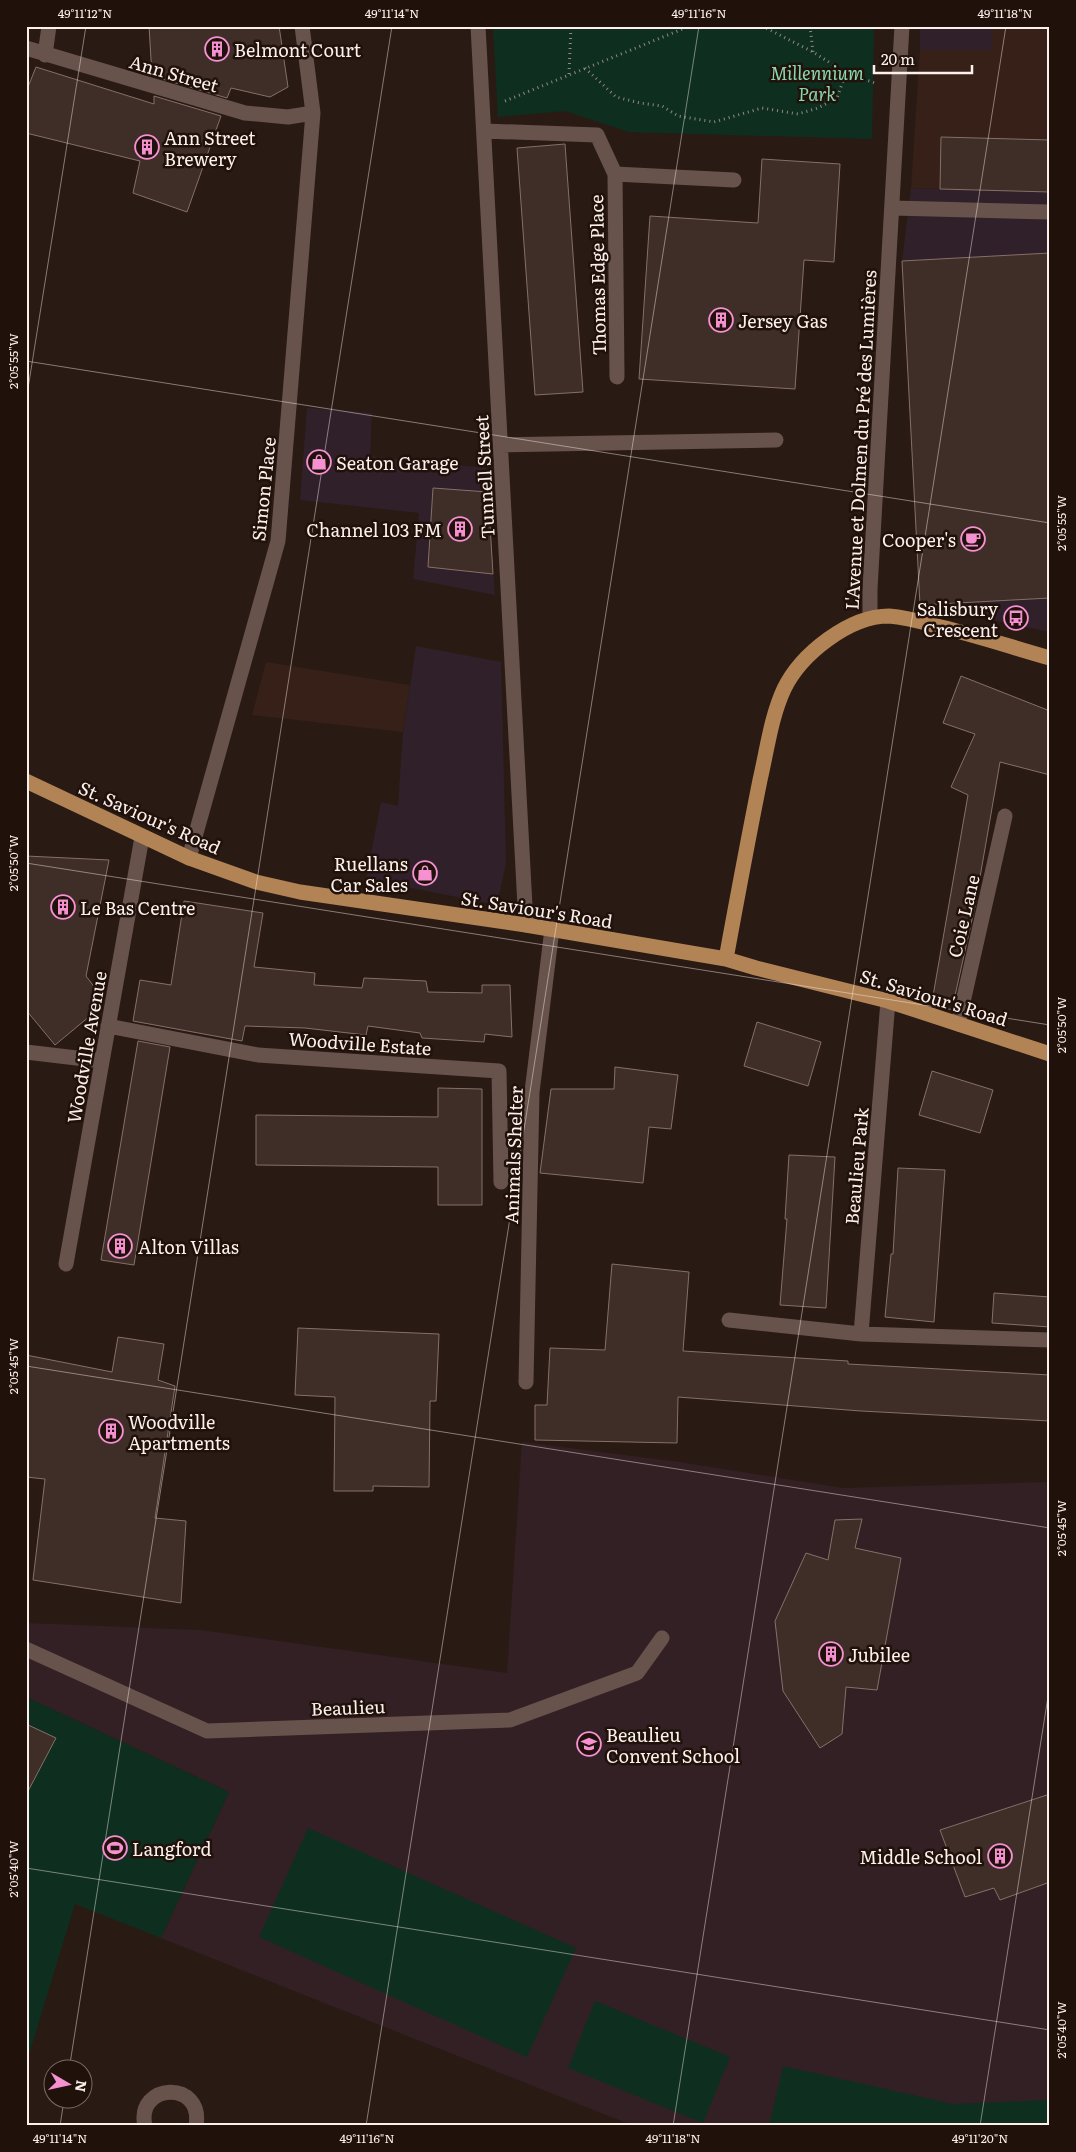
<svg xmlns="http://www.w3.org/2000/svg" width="1076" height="2152" font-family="Literata,serif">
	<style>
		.commercial { fill: #30202a }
		.built { fill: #362017 }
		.education { fill: #322025 }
		.green { fill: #0e2f20 }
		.building { fill: #3f2d27; stroke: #857069 }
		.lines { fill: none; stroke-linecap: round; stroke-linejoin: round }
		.path { stroke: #958782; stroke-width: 3; stroke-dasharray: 1 4; stroke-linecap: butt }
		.minor { stroke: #67534c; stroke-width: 15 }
		.major { stroke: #b28455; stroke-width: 15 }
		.ticks { fill: none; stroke: #fcf0ec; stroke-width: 1; stroke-opacity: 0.45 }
		.labels { text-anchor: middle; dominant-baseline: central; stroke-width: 5; stroke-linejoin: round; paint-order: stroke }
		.poi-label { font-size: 18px; fill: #fcf0ec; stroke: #20110b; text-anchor: start }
		.park-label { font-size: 18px; font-style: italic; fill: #8bd8af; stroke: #20110b }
		.street-label { font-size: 18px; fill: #fcf0ec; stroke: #20110b }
		.neatline { fill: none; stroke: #fcf0ec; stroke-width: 2 }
		.ticks-label { font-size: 12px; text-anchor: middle; fill: #fcf0ec }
	</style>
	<rect width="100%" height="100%" fill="#2a1a14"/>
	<path class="commercial" d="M 920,26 L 992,26 L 992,50 L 920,50 Z
		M 911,188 L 1050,192 L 1050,632 L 920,605 L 902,261 Z
		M 307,408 L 372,413 L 370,456 L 486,468 L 495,595 L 413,579 L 419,513 L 300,500 Z
		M 416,646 L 501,662 L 506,863 L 497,905 L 366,879 L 381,802 L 398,806 L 403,732 Z"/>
	<path class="built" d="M 992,26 L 1050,26 L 1050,192 L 911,188 L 920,50 L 992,50 Z
		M 266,662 L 410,685 L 403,732 L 252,715 Z"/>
	<path class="education" d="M 522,1442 L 679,1462 L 843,1488 L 1050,1482 L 1050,2126 L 634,2126 L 161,1938 L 229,1792 L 26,1697 L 26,1623 L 200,1630 L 507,1673 Z"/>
	<path class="green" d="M 493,26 L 874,26 L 872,139 L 629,132 L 565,111 L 498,117 Z
		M 26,1697 L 229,1792 L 161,1938 L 75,1904 L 26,2064 Z
		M 308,1828 L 576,1948 L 527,2057 L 259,1937 Z
		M 595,2001 L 730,2057 L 703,2123 L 568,2068 Z
		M 783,2066 L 953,2104 L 1050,2100 L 1050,2126 L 769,2126 Z"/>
	<path class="building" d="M 149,26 L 279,26 L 288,87 L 270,97 L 231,88 L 227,98 L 152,76 Z
		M 36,67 L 154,104 L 154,96 L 221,116 L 187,212 L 133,193 L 140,161 L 26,133 L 26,92 Z
		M 941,137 L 1050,140 L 1050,192 L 940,189 Z
		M 565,144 L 583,392 L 535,395 L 517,148 Z
		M 762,159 L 840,164 L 834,262 L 804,260 L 795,389 L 639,379 L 650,216 L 758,223 Z
		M 1050,253 L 1050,598 L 920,605 L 902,261 Z
		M 433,488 L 488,492 L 493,574 L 428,567 Z
		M 961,676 L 1050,711 L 1050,775 L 1000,762 L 975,906 L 954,1000 L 933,996 L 968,795 L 951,787 L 975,734 L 943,723 Z
		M 26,856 L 109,860 L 86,976 L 104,1000 L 102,1006 L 55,1045 L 26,1010 Z
		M 184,901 L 263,913 L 254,967 L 315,973 L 314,985 L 362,988 L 364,978 L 426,981 L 428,992 L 482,993 L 482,985 L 510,985 L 512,1037 L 485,1034 L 484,1042 L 422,1038 L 420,1033 L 368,1026 L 366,1035 L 305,1028 L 245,1026 L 242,1041 L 133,1021 L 140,980 L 171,985 Z
		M 757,1022 L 821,1042 L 808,1086 L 744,1066 Z
		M 138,1041 L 170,1047 L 134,1265 L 101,1260 Z
		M 615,1067 L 678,1075 L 671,1129 L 649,1127 L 643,1183 L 540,1173 L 551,1089 L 614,1089 Z
		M 932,1071 L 993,1090 L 980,1133 L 919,1115 Z
		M 438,1088 L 482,1089 L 482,1205 L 438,1205 L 438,1167 L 256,1165 L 256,1115 L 438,1117 Z
		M 789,1155 L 835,1157 L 826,1308 L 780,1305 L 787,1219 L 785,1219 Z
		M 898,1168 L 945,1170 L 934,1322 L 885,1317 L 891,1254 L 893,1254 Z
		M 612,1264 L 689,1272 L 683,1351 L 848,1361 L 848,1364 L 1050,1375 L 1050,1421 L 861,1411 L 678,1397 L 677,1443 L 535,1440 L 535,1405 L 547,1405 L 550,1348 L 605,1350 Z
		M 994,1293 L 1050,1297 L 1050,1327 L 992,1323 Z
		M 298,1328 L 439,1334 L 436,1401 L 430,1401 L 429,1487 L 373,1486 L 373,1491 L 334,1491 L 335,1397 L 295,1395 Z
		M 118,1337 L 164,1344 L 158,1380 L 175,1386 L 155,1518 L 186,1521 L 181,1603 L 33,1580 L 45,1479 L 26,1477 L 26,1355 L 112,1372 Z
		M 862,1519 L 855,1548 L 901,1558 L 877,1690 L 846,1687 L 842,1734 L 820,1748 L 783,1691 L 775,1621 L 806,1553 L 828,1560 L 835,1520 Z
		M 26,1724 L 56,1738 L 26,1795 Z
		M 1050,1794 L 1050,1882 L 1000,1900 L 994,1888 L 965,1897 L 940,1830 Z"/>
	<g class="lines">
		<path class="path" d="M 762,26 L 813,52 L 846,73 L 875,83
			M 810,26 L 813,52
			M 585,68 L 616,97 L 640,103 L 662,106 L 678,116 L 714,122 L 762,108 L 798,114 L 818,108 L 837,98 L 846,73
			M 569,74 L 571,26
			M 505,101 L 690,26"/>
		<path class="minor" d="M 478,26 L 526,925
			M 26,48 L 245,113 L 288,117 L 313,113
			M 45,55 L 49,26
			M 485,131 L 597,135 L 615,174 L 734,180
			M 615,174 L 617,377
			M 893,208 L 1050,212
			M 501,445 L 776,440
			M 870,618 L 870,589 L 902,26
			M 189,858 L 278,541 L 313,113 L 302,26
			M 958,1024 L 1005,816
			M 108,1026 L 258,1055 L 499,1071 L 501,1182
			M 26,1052 L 102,1061
			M 66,1264 L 142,837
			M 729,1320 L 861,1334 L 1050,1340
			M 861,1334 L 888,1001
			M 526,1382 L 532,1092 L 552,929
			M 26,1649 L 207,1731 L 510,1720 L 637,1673 L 662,1638
			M 145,2126 C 135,2083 204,2079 196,2126"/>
		<path class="major" d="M 26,781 L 189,858 L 256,882 L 300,892 L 526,925 L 726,959 L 756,968 L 888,1001 L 1050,1054
			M 726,959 C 737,899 748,840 760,780 C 767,750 771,717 784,689 C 801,654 849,616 889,616 C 904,617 919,621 933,625 C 972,634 1011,647 1050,658"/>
	</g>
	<path class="ticks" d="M 26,361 L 1050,523M 26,401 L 86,26M 26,863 L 1050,1025M 26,1366 L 1050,1528M 26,1868 L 1050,2030M 69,2070 L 392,26M 60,2126 L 64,2100M 366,2126 L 699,26M 673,2126 L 1006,26M 980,2126 L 1050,1684"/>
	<defs>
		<g id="building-ring" transform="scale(1.25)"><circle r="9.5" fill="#20110b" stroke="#f590d1" stroke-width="1.5"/><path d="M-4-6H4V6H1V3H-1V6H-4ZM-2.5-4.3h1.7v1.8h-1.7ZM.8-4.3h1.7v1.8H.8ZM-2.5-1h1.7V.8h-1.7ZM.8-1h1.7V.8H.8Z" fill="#f590d1"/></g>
		<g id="shop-ring" transform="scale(1.25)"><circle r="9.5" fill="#20110b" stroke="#f590d1" stroke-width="1.5"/><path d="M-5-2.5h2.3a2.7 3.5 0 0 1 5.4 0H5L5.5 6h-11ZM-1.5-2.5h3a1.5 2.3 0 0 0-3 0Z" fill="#f590d1"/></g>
		<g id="cafe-ring" transform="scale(1.25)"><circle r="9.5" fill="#20110b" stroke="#f590d1" stroke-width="1.5"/><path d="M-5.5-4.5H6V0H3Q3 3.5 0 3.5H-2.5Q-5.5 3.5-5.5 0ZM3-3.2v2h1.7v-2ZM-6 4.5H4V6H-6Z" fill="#f590d1"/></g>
		<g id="bus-ring" transform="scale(1.25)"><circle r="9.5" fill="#20110b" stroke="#f590d1" stroke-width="1.5"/><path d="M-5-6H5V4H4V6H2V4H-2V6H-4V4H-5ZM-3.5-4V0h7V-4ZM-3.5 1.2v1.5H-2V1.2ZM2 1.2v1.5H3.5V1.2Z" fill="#f590d1"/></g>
		<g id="school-ring" transform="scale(1.25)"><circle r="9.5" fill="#20110b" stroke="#f590d1" stroke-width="1.5"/><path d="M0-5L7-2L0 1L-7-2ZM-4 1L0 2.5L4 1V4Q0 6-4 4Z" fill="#f590d1"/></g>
		<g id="stadium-ring" transform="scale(1.25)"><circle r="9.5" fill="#20110b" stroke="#f590d1" stroke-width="1.5"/><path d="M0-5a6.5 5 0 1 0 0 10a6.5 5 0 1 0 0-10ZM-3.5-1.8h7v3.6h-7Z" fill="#f590d1"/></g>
	</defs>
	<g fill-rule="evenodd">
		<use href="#building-ring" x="217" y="49"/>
		<use href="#building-ring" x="147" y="147"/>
		<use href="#building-ring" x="721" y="320"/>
		<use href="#shop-ring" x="319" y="462"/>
		<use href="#building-ring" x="460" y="529"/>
		<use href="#cafe-ring" x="973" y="539"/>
		<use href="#bus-ring" x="1016" y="618"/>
		<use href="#shop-ring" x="425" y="873"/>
		<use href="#building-ring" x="63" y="907"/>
		<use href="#building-ring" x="120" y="1246"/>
		<use href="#building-ring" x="111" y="1431"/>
		<use href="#building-ring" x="831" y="1654"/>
		<use href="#school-ring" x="589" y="1744"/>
		<use href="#stadium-ring" x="115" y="1848"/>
		<use href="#building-ring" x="1000" y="1856"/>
	</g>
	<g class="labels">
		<g class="poi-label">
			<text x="234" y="49">Belmont Court</text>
			<text x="164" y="137">Ann Street<tspan x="164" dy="21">Brewery</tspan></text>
			<text x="738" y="320">Jersey Gas</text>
			<text x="336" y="462">Seaton Garage</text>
			<text x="442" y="529" text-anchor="end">Channel 103 FM</text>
			<text x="956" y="539" text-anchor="end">Cooper's</text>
			<text x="998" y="608" text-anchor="end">Salisbury<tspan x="998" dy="21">Crescent</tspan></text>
			<text x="408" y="863" text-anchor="end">Ruellans<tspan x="408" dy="21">Car Sales</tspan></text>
			<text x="80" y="907">Le Bas Centre</text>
			<text x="138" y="1246">Alton Villas</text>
			<text x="128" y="1421">Woodville<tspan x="128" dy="21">Apartments</tspan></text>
			<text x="848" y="1654">Jubilee</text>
			<text x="606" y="1734">Beaulieu<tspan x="606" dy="21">Convent School</tspan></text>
			<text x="132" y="1848">Langford</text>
			<text x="982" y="1856" text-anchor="end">Middle School</text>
		</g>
		<g class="park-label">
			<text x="817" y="72">Millennium<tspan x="817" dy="21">Park</tspan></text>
		</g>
		<g class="street-label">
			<text transform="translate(174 73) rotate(16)">Ann Street</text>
			<text transform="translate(597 275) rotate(-91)">Thomas Edge Place</text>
			<text transform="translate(860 440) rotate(-87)">L'Avenue et Dolmen du Pré des Lumières</text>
			<text transform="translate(484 477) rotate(-93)">Tunnell Street</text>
			<text transform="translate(263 489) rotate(-84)">Simon Place</text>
			<text transform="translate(150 817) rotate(24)">St. Saviour's Road</text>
			<text transform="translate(537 909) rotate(9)">St. Saviour's Road</text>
			<text transform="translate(963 916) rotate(-77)">Coie Lane</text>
			<text transform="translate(934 997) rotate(17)">St. Saviour's Road</text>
			<text transform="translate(360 1043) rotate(4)">Woodville Estate</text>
			<text transform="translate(86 1047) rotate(-80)">Woodville Avenue</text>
			<text transform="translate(513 1155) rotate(-88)">Animals Shelter</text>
			<text transform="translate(856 1166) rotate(-85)">Beaulieu Park</text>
			<text transform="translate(348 1707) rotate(-2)">Beaulieu</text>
		</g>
	</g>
	<rect width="1076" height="2152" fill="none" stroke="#20110b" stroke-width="55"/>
	<g transform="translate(68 2084) rotate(99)"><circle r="24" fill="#20110b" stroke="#786a65"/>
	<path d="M0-4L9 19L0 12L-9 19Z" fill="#f590d1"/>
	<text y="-8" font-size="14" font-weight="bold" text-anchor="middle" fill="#fcf0ec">N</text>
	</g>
	<path d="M874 65v8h98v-8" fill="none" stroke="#fcf0ec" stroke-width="2.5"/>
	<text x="881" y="65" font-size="15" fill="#fcf0ec" stroke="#20110b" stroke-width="4" paint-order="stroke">20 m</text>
	<rect x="28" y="28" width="1020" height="2096" class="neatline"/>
	<g class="ticks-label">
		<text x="85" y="18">49°11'12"N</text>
		<text x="392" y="18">49°11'14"N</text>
		<text x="699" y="18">49°11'16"N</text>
		<text x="1005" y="18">49°11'18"N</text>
		<text transform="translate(14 361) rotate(-90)" y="4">2°05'55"W</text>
		<text transform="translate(1062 523) rotate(-90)" y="4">2°05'55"W</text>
		<text transform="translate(14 863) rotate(-90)" y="4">2°05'50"W</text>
		<text transform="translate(1062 1025) rotate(-90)" y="4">2°05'50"W</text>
		<text transform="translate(14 1366) rotate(-90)" y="4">2°05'45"W</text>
		<text transform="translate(1062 1528) rotate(-90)" y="4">2°05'45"W</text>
		<text transform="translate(14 1869) rotate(-90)" y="4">2°05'40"W</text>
		<text transform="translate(1062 2030) rotate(-90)" y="4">2°05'40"W</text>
		<text x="60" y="2143">49°11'14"N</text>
		<text x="367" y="2143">49°11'16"N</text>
		<text x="673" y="2143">49°11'18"N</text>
		<text x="980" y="2143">49°11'20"N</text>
	</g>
</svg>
